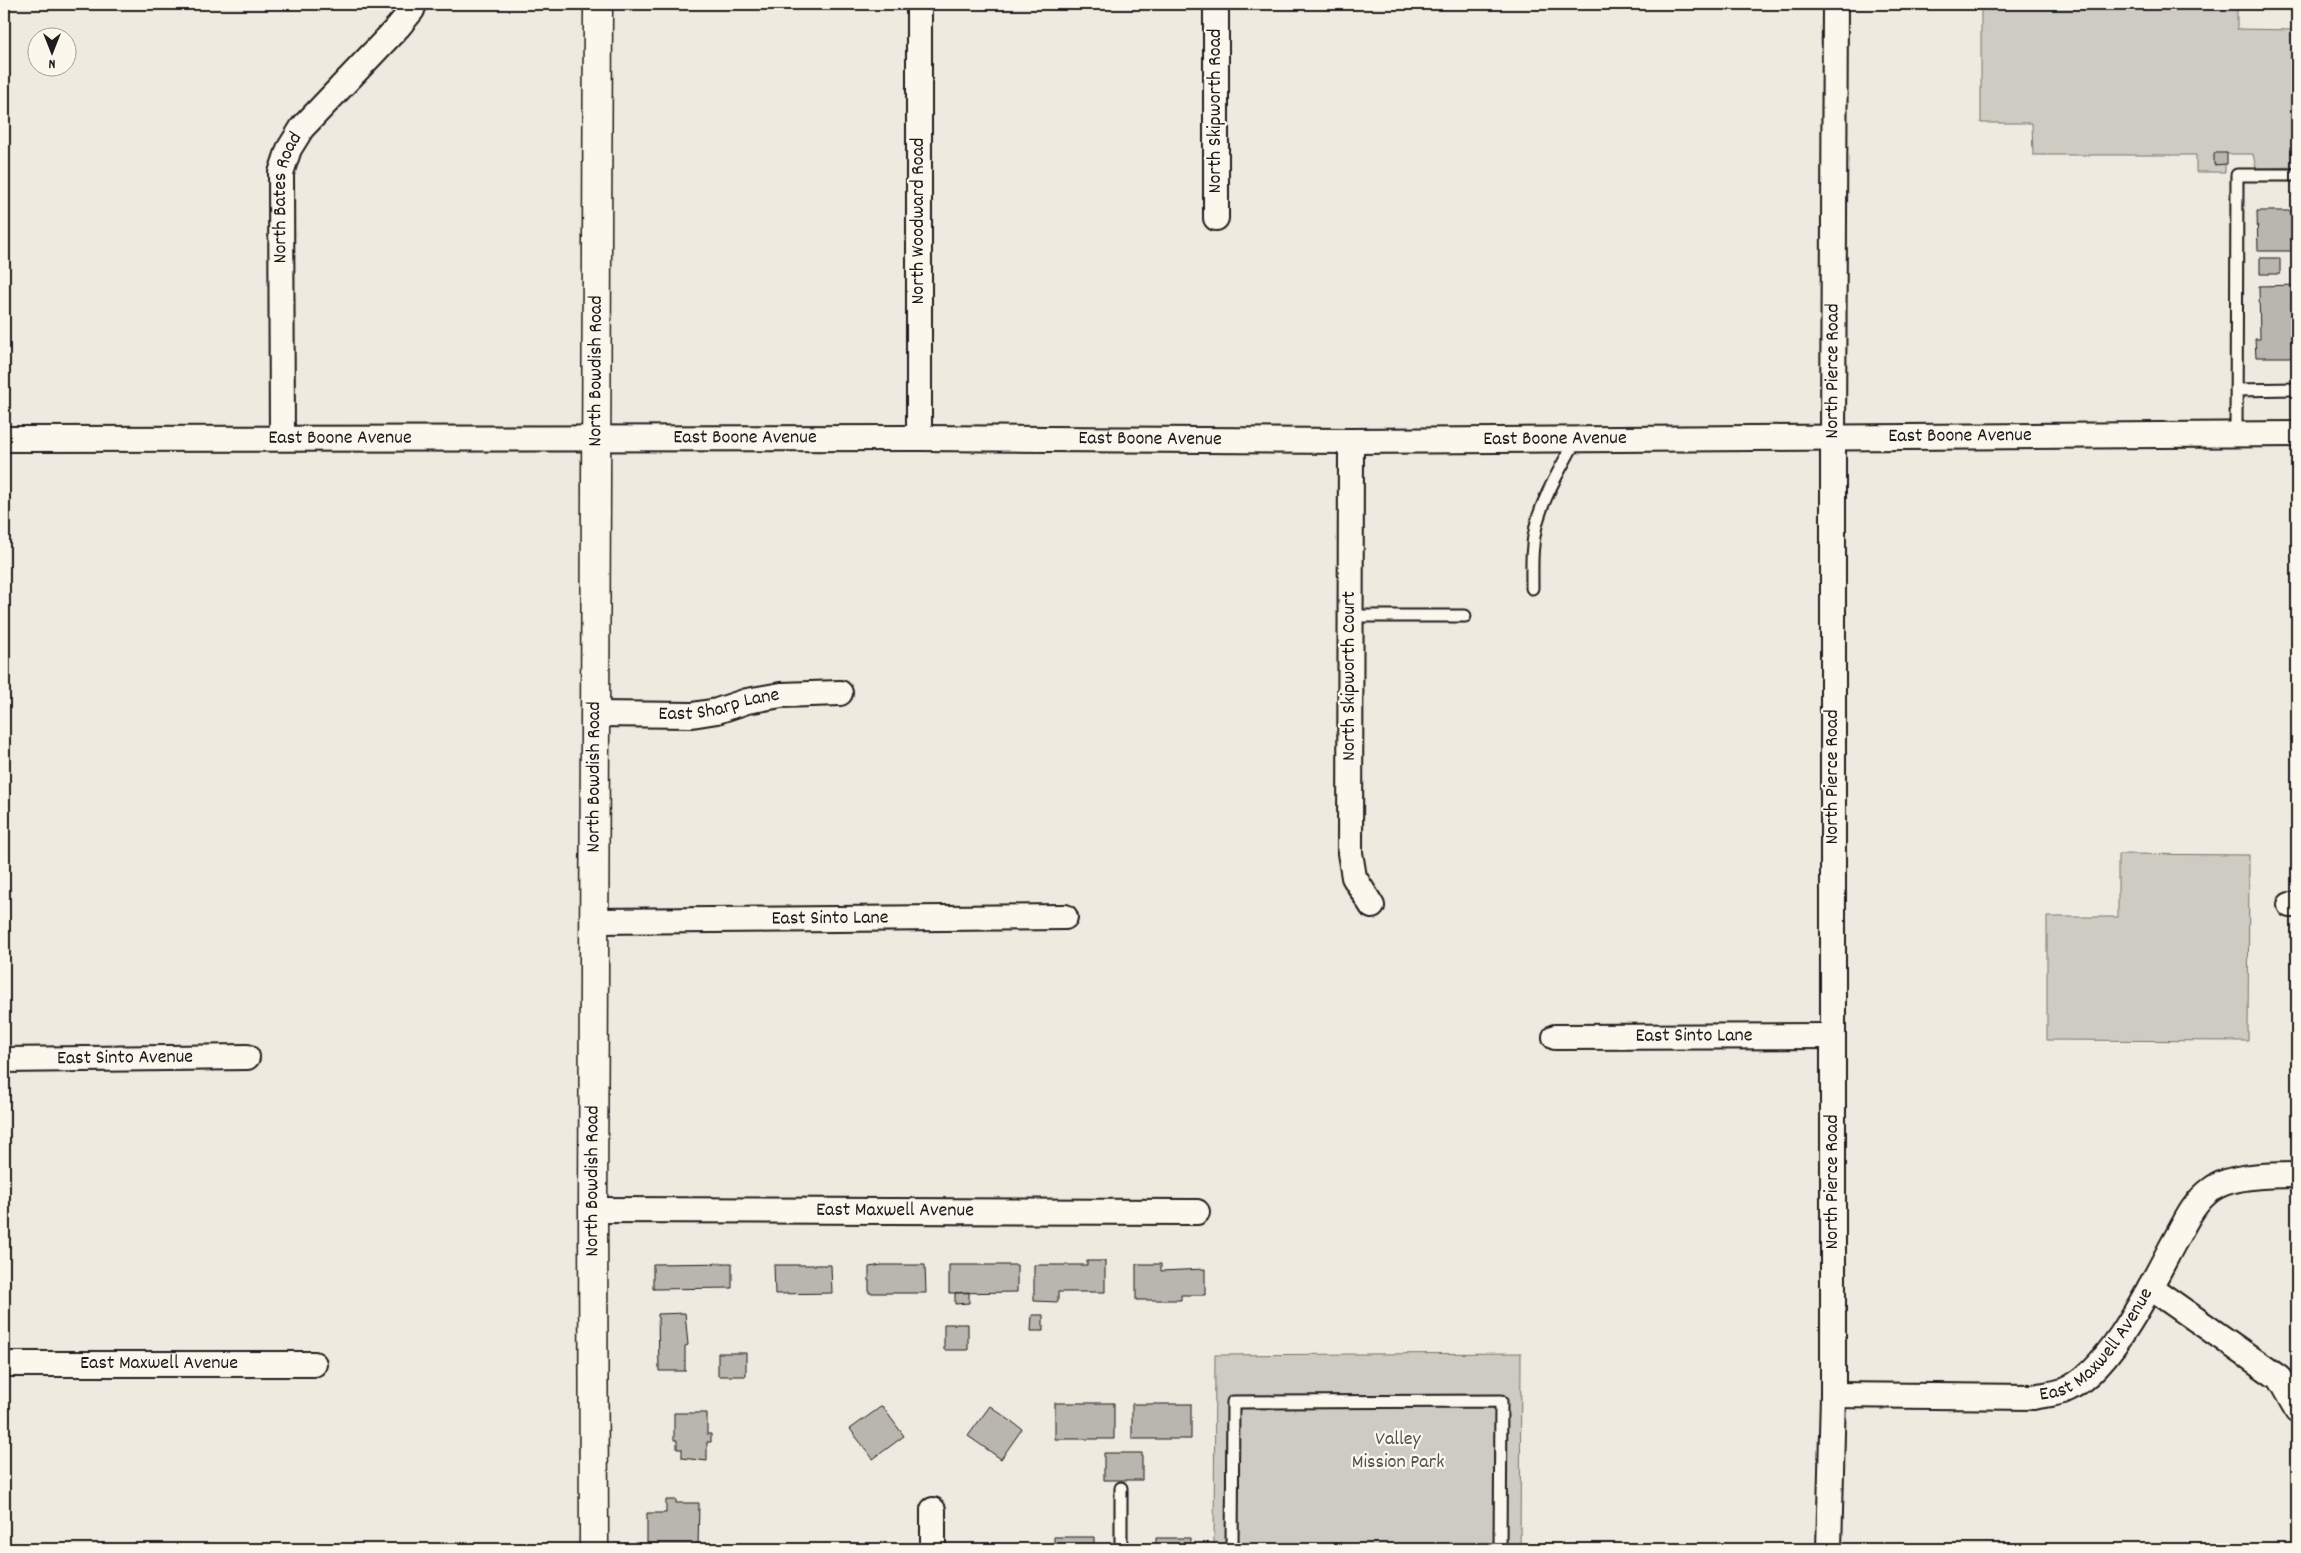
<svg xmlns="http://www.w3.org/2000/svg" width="2301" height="1553" font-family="Dekko,sans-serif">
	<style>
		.green { fill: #ceccc2; stroke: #75746f }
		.building { fill: #b9b6af; stroke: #1c1c1c }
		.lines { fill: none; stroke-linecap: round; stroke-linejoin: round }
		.service-casing { stroke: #1c1c1c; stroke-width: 15 }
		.minor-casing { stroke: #1c1c1c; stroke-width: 28 }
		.tertiary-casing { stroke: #1c1c1c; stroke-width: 31 }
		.service { stroke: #fbf7ec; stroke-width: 11 }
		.minor { stroke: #fbf7ec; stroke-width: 24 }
		.tertiary { stroke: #fbf7ec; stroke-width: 28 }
		.labels { text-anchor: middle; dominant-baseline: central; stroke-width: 4.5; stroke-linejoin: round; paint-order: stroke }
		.street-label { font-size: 20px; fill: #1c1c1c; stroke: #fbf7ec }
		.park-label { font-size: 20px; fill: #51514e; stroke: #fbf7ec }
	</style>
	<rect width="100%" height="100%" fill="#eeeadf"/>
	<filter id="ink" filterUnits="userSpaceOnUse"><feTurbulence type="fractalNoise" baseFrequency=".02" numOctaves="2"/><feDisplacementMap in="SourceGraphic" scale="10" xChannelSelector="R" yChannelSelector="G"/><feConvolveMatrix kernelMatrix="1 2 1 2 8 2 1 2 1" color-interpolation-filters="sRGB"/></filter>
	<g filter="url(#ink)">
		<path class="green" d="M 1981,4 L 2237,4 L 2237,29 L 2297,30 L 2297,167 L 2256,168 L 2253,154 L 2225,154 L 2225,172 L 2196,172 L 2196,155 L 2033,155 L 2032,123 L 1981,123 Z
			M 2118,854 L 2249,855 L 2248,1041 L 2047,1040 L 2047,917 L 2118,917 Z
			M 1521,1353 L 1520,1549 L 1214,1549 L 1215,1355 Z"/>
		<path class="building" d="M 2214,153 L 2227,153 L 2227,164 L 2214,165 Z
			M 2257,211 L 2297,211 L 2297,251 L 2258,251 Z
			M 2260,258 L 2280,258 L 2280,274 L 2260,274 Z
			M 2297,285 L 2297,357 L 2256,357 L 2255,339 L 2260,339 L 2259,286 Z
			M 1087,1261 L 1105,1261 L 1105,1292 L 1058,1292 L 1058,1302 L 1034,1301 L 1034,1265 L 1087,1265 Z
			M 732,1263 L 732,1288 L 653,1289 L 653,1264 Z
			M 1136,1264 L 1161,1264 L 1161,1271 L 1205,1269 L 1205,1295 L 1181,1295 L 1181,1300 L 1136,1300 Z
			M 774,1265 L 831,1265 L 832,1293 L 775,1294 Z
			M 882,1265 L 925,1265 L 926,1293 L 869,1293 L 869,1267 Z
			M 949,1265 L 1017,1265 L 1017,1292 L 949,1293 Z
			M 969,1292 L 969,1303 L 955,1304 L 955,1293 Z
			M 685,1313 L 688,1345 L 685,1346 L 685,1371 L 659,1371 L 658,1314 Z
			M 1032,1315 L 1043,1315 L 1043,1331 L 1031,1331 Z
			M 944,1324 L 968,1324 L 968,1350 L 944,1350 Z
			M 718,1353 L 746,1353 L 746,1376 L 718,1376 Z
			M 1055,1403 L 1114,1403 L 1114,1439 L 1055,1439 Z
			M 1132,1404 L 1191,1404 L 1191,1439 L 1132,1439 Z
			M 882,1406 L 904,1436 L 873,1459 L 850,1429 Z
			M 990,1406 L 1022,1429 L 1001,1459 L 968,1436 Z
			M 674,1413 L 707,1413 L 707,1434 L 711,1434 L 711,1442 L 707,1442 L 707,1461 L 682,1458 L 682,1449 L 677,1449 L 677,1440 L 674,1440 Z
			M 1104,1453 L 1142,1453 L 1142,1480 L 1104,1480 Z
			M 666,1500 L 676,1500 L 676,1503 L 699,1503 L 698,1549 L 647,1549 L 647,1513 L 666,1513 Z
			M 1054,1537 L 1094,1537 L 1094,1549 L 1054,1549 Z
			M 1156,1538 L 1190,1538 L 1190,1549 L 1156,1549 Z"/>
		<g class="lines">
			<g class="service-casing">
				<path id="service" d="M 2236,390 L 2297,389
					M 2236,435 L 2237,175 L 2297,175
					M 1532,588 C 1532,567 1531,547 1536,526 C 1543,496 1562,467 1576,439
					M 1350,616 L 1465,616
					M 1121,1549 L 1121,1488
					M 1232,1549 L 1233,1402 L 1501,1401 L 1500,1549"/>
			</g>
			<g class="minor-casing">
				<g id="minor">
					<path d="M 1216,218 L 1216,4"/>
					<path id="s1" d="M 282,438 L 281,173 L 289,149 L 302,128 L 398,27 L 412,10 L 414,4"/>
					<path d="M 919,438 L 919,4"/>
					<path id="s2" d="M 4,439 L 919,438 L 1351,441 L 2297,434"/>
					<path d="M 1351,441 L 1350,853 L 1354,877 L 1372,906"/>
					<path id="s3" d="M 596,714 L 692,715 L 717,711 L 747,701 L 781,695 L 840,693"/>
					<path d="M 2290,905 L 2297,905"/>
					<path id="s4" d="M 595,921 L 1065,917"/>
					<path id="s5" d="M 1555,1037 L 1833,1036"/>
					<path id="s6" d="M 4,1060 L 247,1057"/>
					<path id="s7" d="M 593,1210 L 1197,1212"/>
					<path d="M 2150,1287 L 2279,1378 L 2297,1410"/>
					<path id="s8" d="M 4,1364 L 314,1364"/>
					<path id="s9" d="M 1833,1395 L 2033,1397 C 2042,1395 2054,1394 2063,1391 C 2109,1373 2150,1287 2173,1244 C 2184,1225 2193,1202 2212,1189 C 2231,1175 2274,1175 2297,1175"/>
					<path d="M 933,1549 L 933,1510"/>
					<path id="s10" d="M 1829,1549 L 1833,1395 L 1833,436 L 1835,4"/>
				</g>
			</g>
			<g class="tertiary-casing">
				<g id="tertiary">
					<path id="s11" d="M 594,1549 L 593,1210 L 598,4"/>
				</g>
			</g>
			<use href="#service" class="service"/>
			<use href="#minor" class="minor"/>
			<use href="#tertiary" class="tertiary"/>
		</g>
	</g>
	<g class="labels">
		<g class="street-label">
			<text transform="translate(1216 111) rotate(-90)">North Skipworth Road</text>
			<text stroke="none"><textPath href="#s1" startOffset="241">North Bates Road</textPath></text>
			<text transform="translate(919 221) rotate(-90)">North Woodward Road</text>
			<text stroke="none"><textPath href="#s11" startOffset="1178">North Bowdish Road</textPath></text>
			<text stroke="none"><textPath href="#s10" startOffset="1178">North Pierce Road</textPath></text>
			<text stroke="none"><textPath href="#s2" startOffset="1956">East Boone Avenue</textPath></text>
			<text stroke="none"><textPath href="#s2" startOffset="336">East Boone Avenue</textPath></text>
			<text stroke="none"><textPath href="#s2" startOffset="741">East Boone Avenue</textPath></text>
			<text stroke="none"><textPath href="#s2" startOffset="1146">East Boone Avenue</textPath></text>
			<text stroke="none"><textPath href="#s2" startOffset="1551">East Boone Avenue</textPath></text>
			<text transform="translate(1350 676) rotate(-90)">North Skipworth Court</text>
			<text stroke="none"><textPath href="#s3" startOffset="124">East Sharp Lane</textPath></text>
			<text stroke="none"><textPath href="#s11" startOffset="772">North Bowdish Road</textPath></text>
			<text transform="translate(1833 777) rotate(-90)">North Pierce Road</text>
			<text stroke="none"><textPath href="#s4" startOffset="235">East Sinto Lane</textPath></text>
			<text stroke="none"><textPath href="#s5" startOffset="139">East Sinto Lane</textPath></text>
			<text stroke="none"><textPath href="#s6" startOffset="121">East Sinto Avenue</textPath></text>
			<text stroke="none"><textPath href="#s11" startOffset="368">North Bowdish Road</textPath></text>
			<text transform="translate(1833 1182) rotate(-90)">North Pierce Road</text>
			<text stroke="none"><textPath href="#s7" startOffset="302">East Maxwell Avenue</textPath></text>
			<text stroke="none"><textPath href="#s9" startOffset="286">East Maxwell Avenue</textPath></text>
			<text stroke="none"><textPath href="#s8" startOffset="155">East Maxwell Avenue</textPath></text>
		</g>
		<g class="park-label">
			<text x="1398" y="1440">Valley<tspan x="1398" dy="23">Mission Park</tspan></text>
		</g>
	</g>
	<rect width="2301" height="1553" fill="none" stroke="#fbf7ec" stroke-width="20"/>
	<rect x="10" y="10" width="2281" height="1533" fill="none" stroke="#1c1c1c" stroke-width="2" filter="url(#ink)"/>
	<g transform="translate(52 52) rotate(180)"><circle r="24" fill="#fbf7ec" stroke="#a29f99"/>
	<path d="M0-4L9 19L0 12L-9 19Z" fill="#1c1c1c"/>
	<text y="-8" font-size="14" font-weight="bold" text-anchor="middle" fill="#1c1c1c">N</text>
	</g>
</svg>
